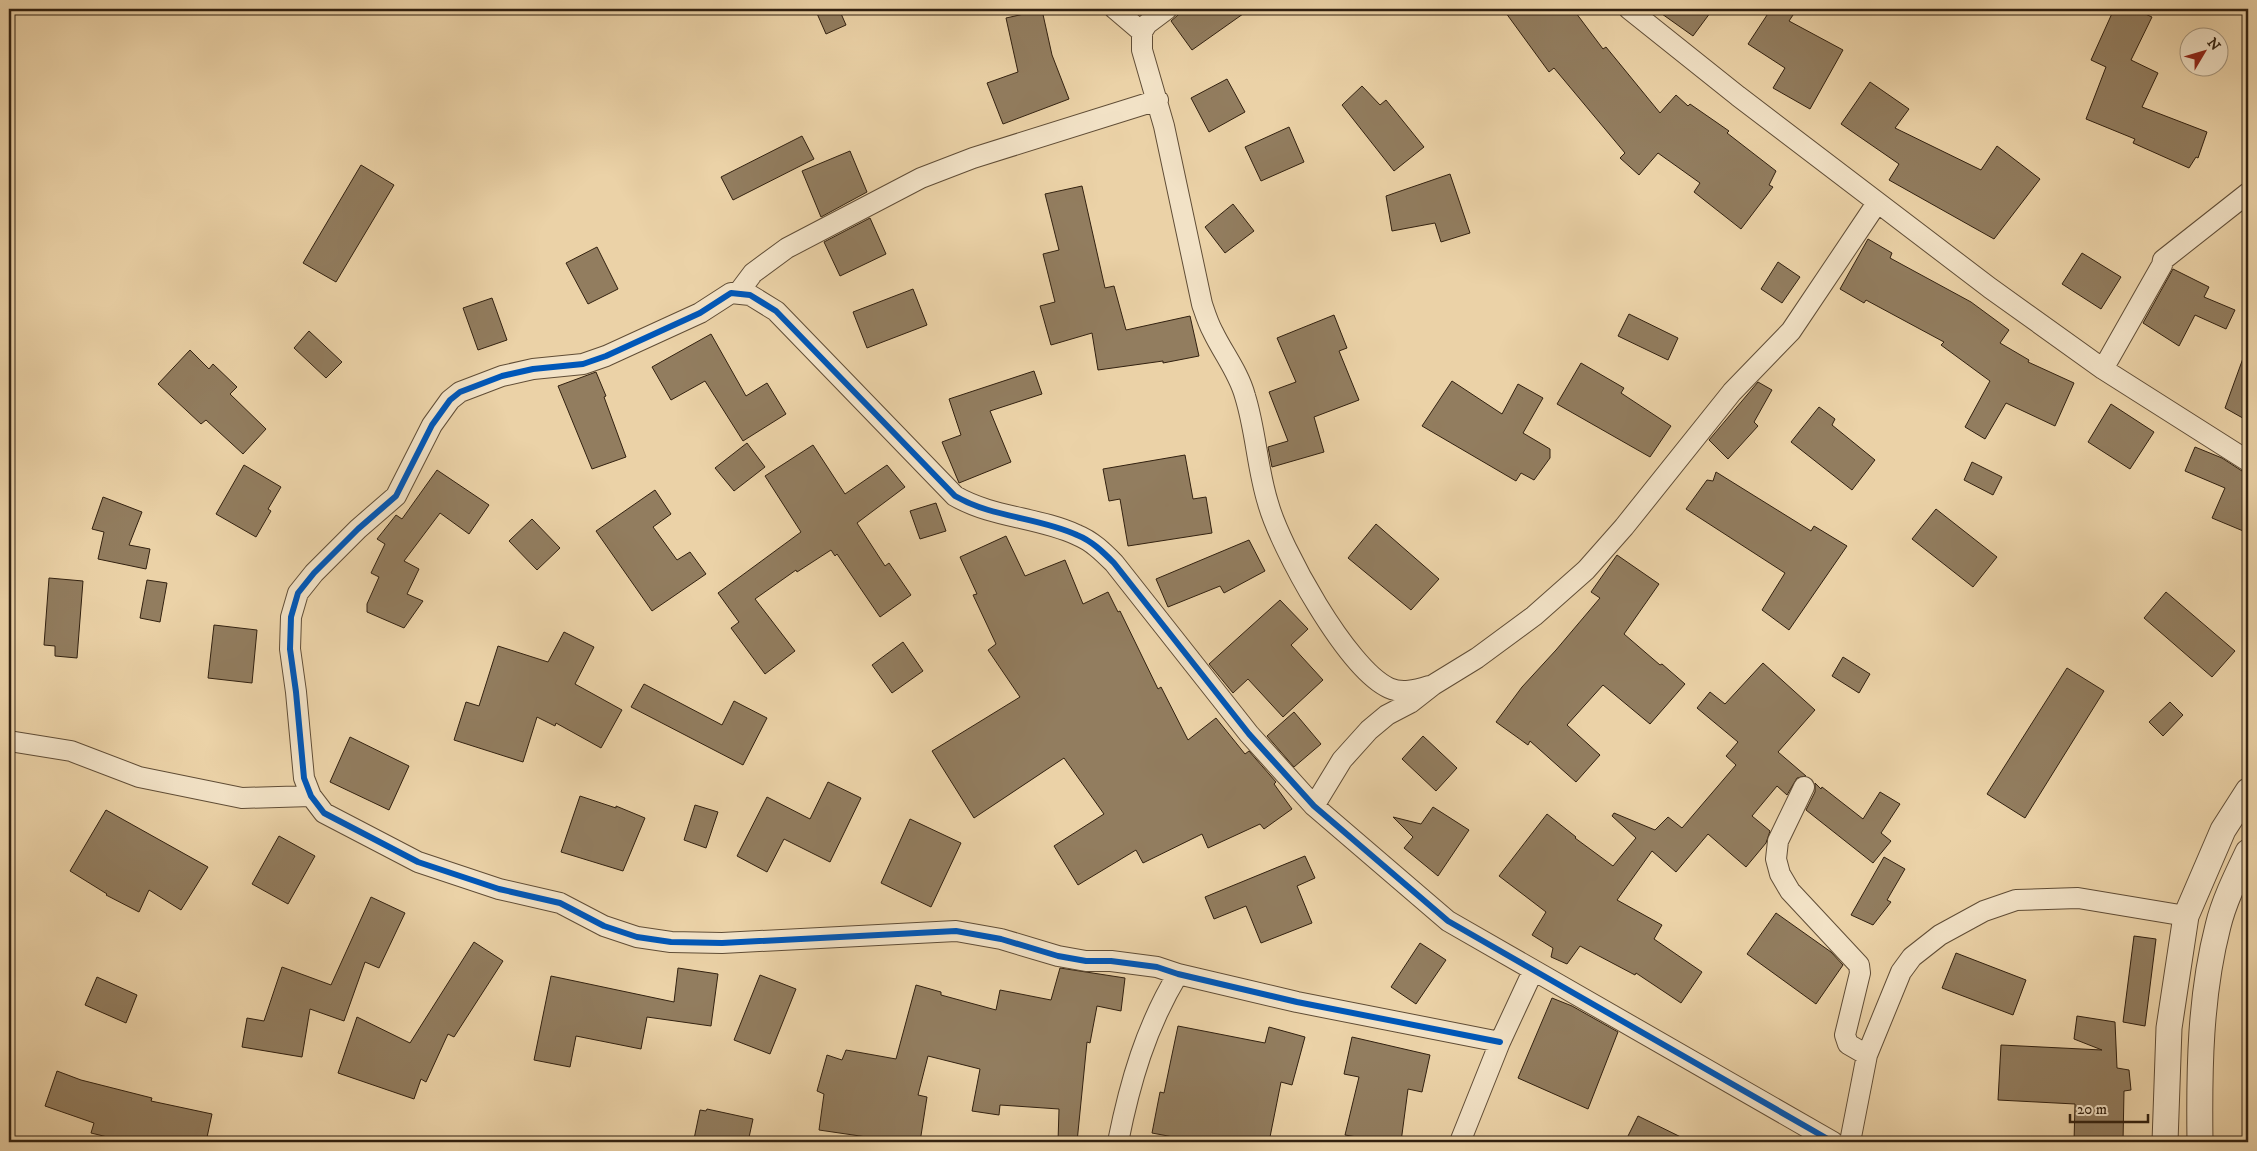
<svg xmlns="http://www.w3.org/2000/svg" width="2257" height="1151" font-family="'IM FELL DW Pica',serif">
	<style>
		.building { fill: #927d5f; stroke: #322110 }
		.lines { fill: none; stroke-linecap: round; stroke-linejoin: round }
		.minor-casing { stroke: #604d36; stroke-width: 22 }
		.tertiary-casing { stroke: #604d36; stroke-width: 27 }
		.minor { stroke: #f2e2c6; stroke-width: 20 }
		.tertiary { stroke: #f2e2c6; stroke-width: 25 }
		.cycleway-casing { stroke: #f2e2c6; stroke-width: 9 }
		.cycleway { stroke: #0057b8; stroke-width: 6 }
	</style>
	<rect width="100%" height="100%" fill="#ebd2a7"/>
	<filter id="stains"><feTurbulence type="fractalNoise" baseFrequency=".004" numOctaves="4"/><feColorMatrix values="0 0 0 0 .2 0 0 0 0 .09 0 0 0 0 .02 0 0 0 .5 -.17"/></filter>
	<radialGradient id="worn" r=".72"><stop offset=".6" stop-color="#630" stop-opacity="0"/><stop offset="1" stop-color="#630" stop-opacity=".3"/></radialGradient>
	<path class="building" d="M 815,9 L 839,9 L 846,25 L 826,34 Z
		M 1185,9 L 1250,9 L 1192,50 L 1171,21 Z
		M 1503,9 L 1573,9 L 1603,49 L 1606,47 L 1660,113 L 1676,95 L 1688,106 L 1690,104 L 1729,131 L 1727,133 L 1776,171 L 1769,185 L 1773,187 L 1741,229 L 1694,192 L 1700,183 L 1658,153 L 1639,175 L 1620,158 L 1625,153 L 1554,68 L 1549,72 Z
		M 1655,9 L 1713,9 L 1693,36 Z
		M 1771,9 L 1797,9 L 1789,21 L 1843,50 L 1810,109 L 1773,88 L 1785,68 L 1748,44 Z
		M 2114,9 L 2134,9 L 2152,17 L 2131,60 L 2158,73 L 2142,107 L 2207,132 L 2198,158 L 2196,157 L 2189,168 L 2133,143 L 2135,139 L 2086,119 L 2106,67 L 2091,60 Z
		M 1042,10 L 1052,55 L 1069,99 L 1003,124 L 987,83 L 1018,72 L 1006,18 Z
		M 1227,79 L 1245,112 L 1209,132 L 1191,98 Z
		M 1870,82 L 1909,109 L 1895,128 L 1981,170 L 1997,146 L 2040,179 L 1994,239 L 1889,180 L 1899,164 L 1841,124 Z
		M 1362,86 L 1380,105 L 1386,100 L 1424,147 L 1394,171 L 1342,105 Z
		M 1289,127 L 1304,162 L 1261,181 L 1245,147 Z
		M 802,136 L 814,159 L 733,200 L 721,177 Z
		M 850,151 L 867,192 L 821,217 L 802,171 Z
		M 361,165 L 394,185 L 336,282 L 303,263 Z
		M 1450,174 L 1470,233 L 1441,242 L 1435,223 L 1392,231 L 1386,196 Z
		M 1082,186 L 1105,288 L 1114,286 L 1126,330 L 1190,316 L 1199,356 L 1163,363 L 1163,361 L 1098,370 L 1092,333 L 1051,345 L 1040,306 L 1055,302 L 1043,254 L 1059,250 L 1045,194 Z
		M 1233,204 L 1254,231 L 1225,253 L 1205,227 Z
		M 870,218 L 886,254 L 840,276 L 824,242 Z
		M 1868,239 L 1892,253 L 1890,258 L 1971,302 L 2009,330 L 2000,343 L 2029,360 L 2028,362 L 2074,383 L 2055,426 L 2006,403 L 1985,439 L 1965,427 L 1990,381 L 1941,345 L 1944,342 L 1866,300 L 1864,303 L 1840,289 Z
		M 597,247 L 618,289 L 588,304 L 566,263 Z
		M 2082,253 L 2121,277 L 2101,309 L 2062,284 Z
		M 1778,262 L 1800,277 L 1782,303 L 1761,289 Z
		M 2173,269 L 2209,287 L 2204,297 L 2235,310 L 2226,329 L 2195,315 L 2179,346 L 2143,323 Z
		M 913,289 L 927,325 L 867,348 L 853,312 Z
		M 492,298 L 507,340 L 478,350 L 463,308 Z
		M 1629,314 L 1678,338 L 1668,360 L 1618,336 Z
		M 1334,315 L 1347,348 L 1339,351 L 1359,400 L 1314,417 L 1324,452 L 1272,467 L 1268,447 L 1288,441 L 1269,392 L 1296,382 L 1277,338 Z
		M 309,331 L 342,362 L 326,378 L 294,348 Z
		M 711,334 L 746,396 L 767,383 L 786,414 L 743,441 L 705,381 L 671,400 L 652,367 Z
		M 190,350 L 209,369 L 213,364 L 237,387 L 230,394 L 266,429 L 243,454 L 206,420 L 201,424 L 158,384 Z
		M 2246,350 L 2248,351 L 2248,421 L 2225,408 Z
		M 1581,363 L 1624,388 L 1621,393 L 1671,426 L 1650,457 L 1557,404 Z
		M 1034,371 L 1042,394 L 990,411 L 1011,462 L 959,483 L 942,442 L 961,435 L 949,399 Z
		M 596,372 L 606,396 L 604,397 L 626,457 L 592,469 L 558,386 Z
		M 1452,381 L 1502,414 L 1518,384 L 1543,398 L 1523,433 L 1550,449 L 1550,458 L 1534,480 L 1521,473 L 1516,481 L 1422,426 Z
		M 1758,382 L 1772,390 L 1754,422 L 1758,426 L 1728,459 L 1709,440 Z
		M 2111,404 L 2154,432 L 2130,469 L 2088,442 Z
		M 1819,407 L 1835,419 L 1832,425 L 1875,460 L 1852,490 L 1791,442 Z
		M 747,443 L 765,467 L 734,491 L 715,468 Z
		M 813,445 L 845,494 L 887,465 L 905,487 L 857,523 L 885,566 L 889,563 L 911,595 L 880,617 L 837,554 L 835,556 L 831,550 L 797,572 L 796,570 L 755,599 L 795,651 L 765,674 L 731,628 L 739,622 L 718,593 L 801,532 L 765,476 Z
		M 2195,447 L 2222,458 L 2242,471 L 2248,473 L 2248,533 L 2212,518 L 2225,488 L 2185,471 Z
		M 1185,455 L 1193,499 L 1206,497 L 1212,533 L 1128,546 L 1120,499 L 1109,501 L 1103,469 Z
		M 1972,462 L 2002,477 L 1993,495 L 1964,480 Z
		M 244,465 L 281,487 L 268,509 L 271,511 L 256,537 L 216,514 Z
		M 437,470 L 489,505 L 469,534 L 440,513 L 404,561 L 419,569 L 407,594 L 423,601 L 404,628 L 367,612 L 367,604 L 379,577 L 371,573 L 385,544 L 377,539 L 396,515 L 402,519 Z
		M 1716,472 L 1811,531 L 1814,526 L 1847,546 L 1789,630 L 1762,610 L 1785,573 L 1686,509 L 1707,480 L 1713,481 Z
		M 655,490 L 671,514 L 653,527 L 677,560 L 690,552 L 706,574 L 652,611 L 596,531 Z
		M 103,497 L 142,512 L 129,545 L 150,549 L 146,569 L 98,559 L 104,532 L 92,529 Z
		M 936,503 L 946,531 L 920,539 L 910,511 Z
		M 1936,509 L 1997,557 L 1973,587 L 1912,539 Z
		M 532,519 L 560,548 L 537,570 L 509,541 Z
		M 1376,524 L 1439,579 L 1411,610 L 1348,558 Z
		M 1006,536 L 1025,576 L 1065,560 L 1083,604 L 1108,592 L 1118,612 L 1120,611 L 1158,689 L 1161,687 L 1188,740 L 1216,718 L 1245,754 L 1249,751 L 1276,782 L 1274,784 L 1292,809 L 1264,829 L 1260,824 L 1208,848 L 1202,834 L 1143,863 L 1136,850 L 1078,885 L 1054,846 L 1104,814 L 1064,758 L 974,818 L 932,751 L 1020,697 L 988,650 L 996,644 L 973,595 L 977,594 L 960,557 Z
		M 1249,540 L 1265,571 L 1224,593 L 1220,586 L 1168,607 L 1156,579 Z
		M 1617,555 L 1659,584 L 1624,634 L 1660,665 L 1662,664 L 1685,684 L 1650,724 L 1603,685 L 1567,725 L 1600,755 L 1576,782 L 1530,741 L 1528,745 L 1496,722 L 1522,687 L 1556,650 L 1600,598 L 1591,592 Z
		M 49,578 L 83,581 L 77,658 L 55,656 L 55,646 L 44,645 Z
		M 147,580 L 167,583 L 160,622 L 140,618 Z
		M 2166,592 L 2235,651 L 2212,677 L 2144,618 Z
		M 1280,600 L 1308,629 L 1291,645 L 1323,680 L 1283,717 L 1248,679 L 1233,693 L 1209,664 Z
		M 214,625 L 257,630 L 252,683 L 208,678 Z
		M 564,632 L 594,647 L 575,684 L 622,710 L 601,748 L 556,723 L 555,726 L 537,717 L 523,762 L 454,740 L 466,702 L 479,706 L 498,646 L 548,662 Z
		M 903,642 L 923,671 L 892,693 L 872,665 Z
		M 1843,657 L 1870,674 L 1859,693 L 1832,676 Z
		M 1763,663 L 1815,710 L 1778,752 L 1806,776 L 1797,778 L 1787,795 L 1777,786 L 1752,816 L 1770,831 L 1766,843 L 1746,867 L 1708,834 L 1676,872 L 1652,851 L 1617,900 L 1662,925 L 1654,939 L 1702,972 L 1681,1003 L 1636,973 L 1635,975 L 1580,946 L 1567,964 L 1551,957 L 1553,948 L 1532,935 L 1546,912 L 1499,876 L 1547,814 L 1576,837 L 1575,838 L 1613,866 L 1636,838 L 1612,816 L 1614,813 L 1655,830 L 1668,817 L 1682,828 L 1736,765 L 1726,756 L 1738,742 L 1697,708 L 1710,692 L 1725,704 Z
		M 2067,668 L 2104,691 L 2025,818 L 1987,794 Z
		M 644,684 L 722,725 L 734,701 L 767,718 L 743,765 L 631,707 Z
		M 2170,702 L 2183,715 L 2163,736 L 2149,722 Z
		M 1294,712 L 1321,744 L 1294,767 L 1267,736 Z
		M 1423,736 L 1457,768 L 1436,791 L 1402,759 Z
		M 350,737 L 409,766 L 389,810 L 330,782 Z
		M 828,782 L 861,798 L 830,862 L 784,839 L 767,872 L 737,856 L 767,797 L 810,819 Z
		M 1815,783 L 1821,789 L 1822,787 L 1863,819 L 1880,792 L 1900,804 L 1881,833 L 1891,841 L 1873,863 L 1806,810 L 1815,792 Z
		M 580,796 L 616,808 L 616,806 L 645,818 L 623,871 L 561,852 Z
		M 695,805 L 718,812 L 706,848 L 684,840 Z
		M 1433,807 L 1469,830 L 1438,876 L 1404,848 L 1413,837 L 1393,817 L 1421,824 Z
		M 106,810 L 208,867 L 181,910 L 149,890 L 139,912 L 106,895 L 107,894 L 70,871 Z
		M 910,819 L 961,843 L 931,907 L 881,883 Z
		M 279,836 L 315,856 L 288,904 L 252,884 Z
		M 1305,856 L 1315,878 L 1297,886 L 1312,923 L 1261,943 L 1246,906 L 1214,919 L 1205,897 Z
		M 1884,857 L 1905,869 L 1887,900 L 1891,902 L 1873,925 L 1851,915 Z
		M 371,897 L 405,913 L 379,968 L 365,962 L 344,1021 L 310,1009 L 302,1057 L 242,1047 L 247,1018 L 264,1021 L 282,967 L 331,985 Z
		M 1776,913 L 1831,952 L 1843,965 L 1816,1004 L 1747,954 Z
		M 2134,936 L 2156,939 L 2145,1026 L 2123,1022 Z
		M 474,942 L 503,961 L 454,1037 L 448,1034 L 426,1082 L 421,1079 L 414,1099 L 338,1073 L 357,1017 L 410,1043 Z
		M 1420,943 L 1446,960 L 1416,1004 L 1391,987 Z
		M 1956,953 L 2026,980 L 2013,1015 L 1942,988 Z
		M 678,968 L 718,974 L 711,1026 L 647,1017 L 641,1049 L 576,1036 L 570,1067 L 534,1060 L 551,976 L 674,1002 Z
		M 1060,968 L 1125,978 L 1121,1011 L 1097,1006 L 1090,1043 L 1087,1042 L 1077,1142 L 1058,1142 L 1059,1109 L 1000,1105 L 999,1115 L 972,1111 L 980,1069 L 928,1056 L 918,1095 L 927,1097 L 920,1142 L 901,1142 L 819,1130 L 824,1094 L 817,1091 L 827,1055 L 842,1060 L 846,1050 L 896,1059 L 916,985 L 941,992 L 941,995 L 996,1010 L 1000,990 L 1051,1000 Z
		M 760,975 L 796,989 L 770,1054 L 734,1040 Z
		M 97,977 L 137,995 L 126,1023 L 85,1005 Z
		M 1552,998 L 1572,1006 L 1618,1032 L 1588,1109 L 1518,1078 Z
		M 2077,1016 L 2115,1022 L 2117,1068 L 2129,1070 L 2131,1090 L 2124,1091 L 2123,1142 L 2074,1142 L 2075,1104 L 1998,1100 L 2001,1045 L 2102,1050 L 2074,1039 Z
		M 1178,1026 L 1265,1043 L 1269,1027 L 1305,1037 L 1292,1085 L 1281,1082 L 1269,1142 L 1200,1142 L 1152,1133 L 1160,1092 L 1164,1093 Z
		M 1352,1037 L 1430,1055 L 1422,1092 L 1408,1089 L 1401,1142 L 1387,1142 L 1345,1135 L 1359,1077 L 1344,1074 Z
		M 57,1071 L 81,1080 L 152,1098 L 151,1101 L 212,1114 L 206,1142 L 168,1142 L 142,1137 L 141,1142 L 128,1142 L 91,1133 L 94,1123 L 45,1106 Z
		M 707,1109 L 753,1119 L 748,1142 L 710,1142 L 694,1139 L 700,1110 L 706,1111 Z
		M 1638,1116 L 1691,1142 L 1625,1142 Z"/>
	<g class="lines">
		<g class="minor-casing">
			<path id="minor" d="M 1115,9 L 1142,32
				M 1167,9 L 1147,24 L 1142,32 L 1142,50 L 1164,126 L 1202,304 C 1205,313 1208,323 1213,332 C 1223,353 1239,373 1245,396 C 1256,431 1257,468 1268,503 C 1280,547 1347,669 1389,688 C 1402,694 1416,690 1429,686
				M 1629,9 L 1738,96 L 1990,288 L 2103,369 L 2248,461
				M 738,293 L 753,273 L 787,248 L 921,178 L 973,158 L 1158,100
				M 2103,369 L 2162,265 L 2163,260 L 2248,193
				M 9,741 L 71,751 L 139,777 L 242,798 L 311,796
				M 1804,787 L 1778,841 L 1776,859 L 1780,874 L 1790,891 L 1859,965 L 1860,973 L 1845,1035 L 1848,1044 L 1867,1055
				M 1314,806 L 1342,760 L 1369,730 L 1387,715 L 1410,703 L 1433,685 L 1477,658 L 1534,616 L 1586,570 L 1624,527 L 1732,392 L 1791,331 L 1877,203
				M 1500,1042 L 1297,1002 L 1178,974 L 1157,967 L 1111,961 L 1086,961 L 1058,956 L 1001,939 L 956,931 L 722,943 L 671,942 L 637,937 L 604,926 L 560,903 L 499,889 L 418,862 L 324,813 L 311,796 L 304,778 L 296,692 L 290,649 L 291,617 L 298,593 L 314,573 L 358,529 L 396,496 L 432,425 L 450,400 L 460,392 L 502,376 L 533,369 L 583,364 L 606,356 L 700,313 L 731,293 L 750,295 L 776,311 L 955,496 C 993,518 1038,517 1077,535 C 1092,541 1103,552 1114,563 L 1249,734 L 1314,806 L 1448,921 L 1833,1142
				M 1118,1142 C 1130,1082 1146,1027 1178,974
				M 1460,1142 L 1500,1042 L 1533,971
				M 1850,1142 L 1867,1055 L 1901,972 L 1912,957 L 1940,935 L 1984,911 L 2016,900 L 2078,898 L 2186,916"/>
		</g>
		<g class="tertiary-casing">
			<path id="tertiary" d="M 2165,1142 L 2169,1028 L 2186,916 L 2223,830 L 2248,791
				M 2200,1142 C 2199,1070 2200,996 2218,926 C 2224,901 2237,875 2248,852"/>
		</g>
		<use href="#minor" class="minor"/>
		<use href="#tertiary" class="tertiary"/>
		<g class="cycleway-casing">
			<path id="cycleway" d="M 1500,1042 L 1297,1002 L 1178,974 L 1157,967 L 1111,961 L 1086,961 L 1058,956 L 1001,939 L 956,931 L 722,943 L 671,942 L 637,937 L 604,926 L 560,903 L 499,889 L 418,862 L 324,813 L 311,796 L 304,778 L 296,692 L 290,649 L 291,617 L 298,593 L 314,573 L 358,529 L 396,496 L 432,425 L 450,400 L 460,392 L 502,376 L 533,369 L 583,364 L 606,356 L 700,313 L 731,293 L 750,295 L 776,311 L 955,496 C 993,518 1038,517 1077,535 C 1092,541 1103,552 1114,563 L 1249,734 L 1314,806 L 1448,921 L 1833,1142"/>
		</g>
		<use href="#cycleway" class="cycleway"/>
	</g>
	<rect width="2257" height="1151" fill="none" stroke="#ebd2a7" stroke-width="30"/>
	<rect x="10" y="10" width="2237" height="1131" fill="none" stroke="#322110" stroke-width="2.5"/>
	<rect x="15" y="15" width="2227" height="1121" fill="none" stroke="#322110"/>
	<g transform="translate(2204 52) rotate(52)"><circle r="24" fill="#f2e2c6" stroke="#a5957d"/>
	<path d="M0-4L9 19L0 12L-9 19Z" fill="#8f2418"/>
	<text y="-8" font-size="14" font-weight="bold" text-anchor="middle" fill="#322110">N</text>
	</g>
	<path d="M2070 1114v8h78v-8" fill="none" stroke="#322110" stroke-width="2.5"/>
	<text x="2077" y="1114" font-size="15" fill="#322110" stroke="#f2e2c6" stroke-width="4" paint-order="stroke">20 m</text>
	<rect width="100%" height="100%" filter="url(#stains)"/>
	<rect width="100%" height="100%" fill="url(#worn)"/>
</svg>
